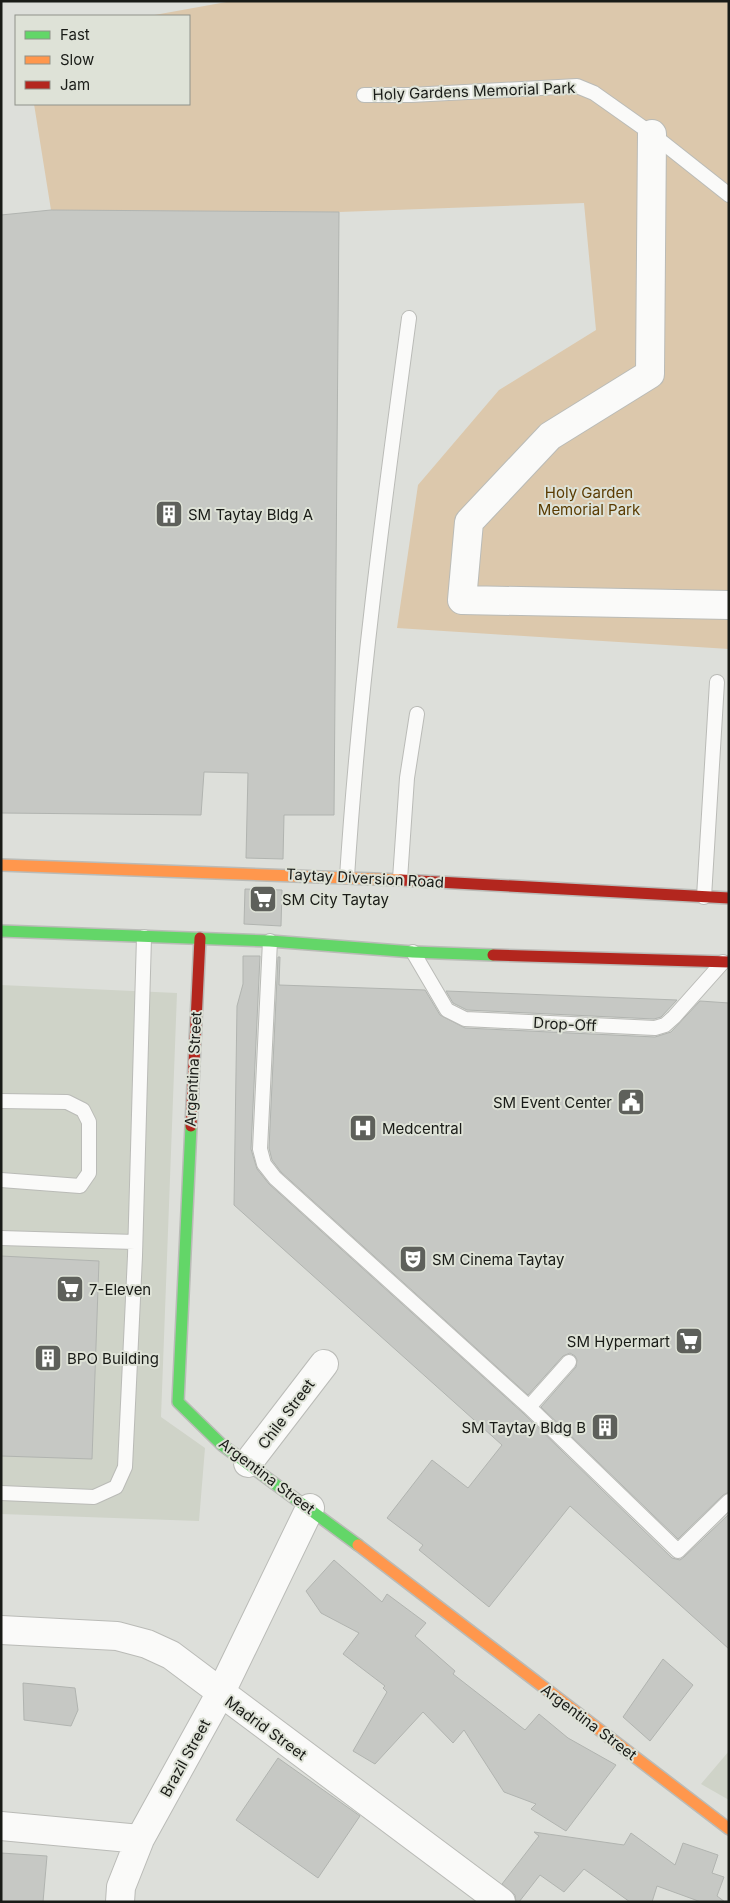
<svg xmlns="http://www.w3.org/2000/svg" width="730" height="1903" font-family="Inter,sans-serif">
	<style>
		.built { fill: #cfd3c8 }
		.green { fill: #dcc8ac }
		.building { fill: #c6c8c4; stroke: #b1b4b0 }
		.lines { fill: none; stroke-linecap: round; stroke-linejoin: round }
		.lane-casing { stroke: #babbb7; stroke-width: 16 }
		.street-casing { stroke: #babbb7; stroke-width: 30 }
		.fast-casing { stroke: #babbb7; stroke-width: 14 }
		.slow-casing { stroke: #babbb7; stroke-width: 14 }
		.jam-casing { stroke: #babbb7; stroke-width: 14 }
		.lane { stroke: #fafaf9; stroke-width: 14 }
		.street { stroke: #fafaf9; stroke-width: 28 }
		.fast { stroke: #63d668; stroke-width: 11 }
		.slow { stroke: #ff974d; stroke-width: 11 }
		.jam { stroke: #b3261e; stroke-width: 11 }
		.labels { text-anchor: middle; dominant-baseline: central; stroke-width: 4; stroke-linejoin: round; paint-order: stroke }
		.street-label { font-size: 15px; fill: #191b17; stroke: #dee2d7 }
		.park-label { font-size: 15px; fill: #5a3b02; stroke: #dee2d7 }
		.poi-label { font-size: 15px; fill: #191b17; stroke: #dee2d7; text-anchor: start }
	</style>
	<rect width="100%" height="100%" fill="#dddfda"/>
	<path class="built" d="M 1,985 L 177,993 L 161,1417 L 205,1448 L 199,1521 L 1,1514 Z
		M 729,1751 L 729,1800 L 701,1784 Z"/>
	<path class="green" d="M 232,1 L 729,1 L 729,649 L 397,628 L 418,485 L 499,390 L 596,330 L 584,203 L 339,212 L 51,210 L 34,104 L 189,104 L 189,16 L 149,16 Z"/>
	<path class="building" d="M 51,210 L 339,212 L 334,815 L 284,815 L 283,859 L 246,858 L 248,773 L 204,772 L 201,815 L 1,813 L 1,215 Z
		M 245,889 L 282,890 L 281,926 L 244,924 Z
		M 243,956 L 260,956 L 251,1149 L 257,1169 L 269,1184 L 523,1413 L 672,1558 L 680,1560 L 684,1557 L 729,1514 L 729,1649 L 570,1506 L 489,1607 L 419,1550 L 423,1545 L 387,1518 L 432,1460 L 468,1488 L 502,1445 L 234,1205 L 237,1006 L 243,984 Z
		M 278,957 L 280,957 L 279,985 L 425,990 L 440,1015 L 465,1028 L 655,1037 L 671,1032 L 700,1001 L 729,1003 L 729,1492 L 723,1495 L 678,1539 L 541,1407 L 576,1367 L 577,1360 L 575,1356 L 570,1353 L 563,1356 L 528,1395 L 281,1172 L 272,1160 L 269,1148 Z
		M 446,991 L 677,1000 L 661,1017 L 654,1019 L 467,1010 L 453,1003 Z
		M 1,1256 L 99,1261 L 92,1459 L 1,1456 Z
		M 334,1560 L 382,1602 L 387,1594 L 426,1623 L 415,1636 L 455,1671 L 453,1674 L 525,1730 L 539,1714 L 568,1738 L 616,1765 L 566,1831 L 531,1809 L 536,1804 L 504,1792 L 464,1730 L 453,1743 L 423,1712 L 375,1764 L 353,1751 L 387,1692 L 383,1688 L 385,1686 L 343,1654 L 359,1633 L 321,1613 L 306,1591 Z
		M 663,1659 L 693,1685 L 650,1741 L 623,1717 Z
		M 23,1683 L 75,1688 L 78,1710 L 71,1726 L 24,1720 Z
		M 278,1758 L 360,1816 L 318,1878 L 236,1820 Z
		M 534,1832 L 624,1845 L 631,1833 L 675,1865 L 683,1843 L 718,1855 L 712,1873 L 724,1877 L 717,1896 L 725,1902 L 701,1902 L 657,1886 L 652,1902 L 630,1902 L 584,1869 L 564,1892 L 540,1875 L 519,1902 L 516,1902 L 515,1895 L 502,1884 L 539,1836 Z
		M 1,1853 L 47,1856 L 43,1902 L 1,1902 Z"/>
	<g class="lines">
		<g class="lane-casing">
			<path id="lane" d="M 364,95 L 411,95 L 577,86 L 594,93 L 652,134 L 729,195
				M 347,877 C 359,690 384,503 409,318
				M 400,879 L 407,778 L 417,714
				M 704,897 L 717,682
				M 270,941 L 260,1149 L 264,1164 L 275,1178 L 529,1407 L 678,1551 L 729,1501
				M 413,952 L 447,1010 L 465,1019 L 655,1028 L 665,1025 L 674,1017 L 723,962
				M 1,1101 L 67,1102 L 83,1110 L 89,1122 L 89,1173 L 80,1186 L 1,1180
				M 1,1238 L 135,1242
				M 529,1407 L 569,1362
				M 1,1493 L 94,1497 L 116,1487 L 125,1467 L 135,1256 L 144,937"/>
		</g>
		<g class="street-casing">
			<path id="street" d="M 652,134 L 650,374 L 550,436 L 469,522 L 462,600 L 729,605
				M 248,1463 L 324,1364
				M 1,1630 L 117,1636 L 147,1644 L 171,1655 L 501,1902
				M 1,1826 L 140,1839
				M 120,1902 L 121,1887 L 140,1839 L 220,1694 L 310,1508"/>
		</g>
		<g class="fast-casing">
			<path id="fast" d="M 1,931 L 270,941 L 413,952 L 493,955
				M 191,1126 L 178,1402 L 222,1445 L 358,1545"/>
		</g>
		<g class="slow-casing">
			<path id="slow" d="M 1,865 L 401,880
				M 358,1545 L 729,1829"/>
		</g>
		<g class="jam-casing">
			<path id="jam" d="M 401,880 L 729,898
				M 493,955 L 729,962
				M 191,1126 L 200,938"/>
		</g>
		<use href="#lane" class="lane"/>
		<use href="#street" class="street"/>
		<use href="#fast" class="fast"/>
		<use href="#slow" class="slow"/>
		<use href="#jam" class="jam"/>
	</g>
	<defs>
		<g id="building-square" transform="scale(1.4375)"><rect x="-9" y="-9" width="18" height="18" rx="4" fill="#5e605b" stroke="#dee2d7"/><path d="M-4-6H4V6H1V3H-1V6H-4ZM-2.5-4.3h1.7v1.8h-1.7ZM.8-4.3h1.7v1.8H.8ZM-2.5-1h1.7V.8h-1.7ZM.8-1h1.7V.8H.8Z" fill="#fff"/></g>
		<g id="supermarket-square" transform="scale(1.4375)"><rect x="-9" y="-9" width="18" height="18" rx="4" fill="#5e605b" stroke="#dee2d7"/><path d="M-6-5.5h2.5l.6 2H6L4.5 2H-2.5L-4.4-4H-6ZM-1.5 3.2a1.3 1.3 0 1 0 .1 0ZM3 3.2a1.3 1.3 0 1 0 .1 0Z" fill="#fff"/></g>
		<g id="civic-square" transform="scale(1.4375)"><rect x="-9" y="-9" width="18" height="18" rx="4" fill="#5e605b" stroke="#dee2d7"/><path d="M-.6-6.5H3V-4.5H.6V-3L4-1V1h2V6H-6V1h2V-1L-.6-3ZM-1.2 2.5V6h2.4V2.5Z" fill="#fff"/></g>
		<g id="hospital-square" transform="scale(1.4375)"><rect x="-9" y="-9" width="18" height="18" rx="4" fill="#5e605b" stroke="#dee2d7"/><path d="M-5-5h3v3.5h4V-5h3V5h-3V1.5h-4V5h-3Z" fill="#fff"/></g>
		<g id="theatre-square" transform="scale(1.4375)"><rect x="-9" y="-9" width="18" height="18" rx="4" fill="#5e605b" stroke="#dee2d7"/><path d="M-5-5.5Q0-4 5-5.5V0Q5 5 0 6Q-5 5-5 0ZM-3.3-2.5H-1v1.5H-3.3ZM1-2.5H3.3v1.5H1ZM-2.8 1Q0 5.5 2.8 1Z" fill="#fff"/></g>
	</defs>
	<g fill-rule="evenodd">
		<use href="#building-square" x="169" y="514"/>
		<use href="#supermarket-square" x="263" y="899"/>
		<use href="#civic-square" x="631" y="1102"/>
		<use href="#hospital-square" x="363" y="1128"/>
		<use href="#theatre-square" x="413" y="1259"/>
		<use href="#supermarket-square" x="70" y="1289"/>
		<use href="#supermarket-square" x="689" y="1341"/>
		<use href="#building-square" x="48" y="1358"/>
		<use href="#building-square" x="605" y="1427"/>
	</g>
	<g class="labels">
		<g class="street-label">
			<text transform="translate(474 91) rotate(-2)">Holy Gardens Memorial Park</text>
			<text transform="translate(365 878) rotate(3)">Taytay Diversion Road</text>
			<text transform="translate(565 1024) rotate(3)">Drop-Off</text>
			<text transform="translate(193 1069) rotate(-87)">Argentina Street</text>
			<text transform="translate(286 1414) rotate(-53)">Chile Street</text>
			<text transform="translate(267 1476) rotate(37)">Argentina Street</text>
			<text transform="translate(589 1722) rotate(37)">Argentina Street</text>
			<text transform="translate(266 1728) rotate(36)">Madrid Street</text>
			<text transform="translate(185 1758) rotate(-61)">Brazil Street</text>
		</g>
		<g class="park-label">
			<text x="589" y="492">Holy Garden<tspan x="589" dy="17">Memorial Park</tspan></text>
		</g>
		<g class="poi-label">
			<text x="188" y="514">SM Taytay Bldg A</text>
			<text x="282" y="899">SM City Taytay</text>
			<text x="612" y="1102" text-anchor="end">SM Event Center</text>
			<text x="382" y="1128">Medcentral</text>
			<text x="432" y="1259">SM Cinema Taytay</text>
			<text x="89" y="1289">7-Eleven</text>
			<text x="670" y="1341" text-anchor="end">SM Hypermart</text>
			<text x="67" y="1358">BPO Building</text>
			<text x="586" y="1427" text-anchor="end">SM Taytay Bldg B</text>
		</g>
	</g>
	<rect width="730" height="1903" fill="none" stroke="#191b17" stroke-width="5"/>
	<rect x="15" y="15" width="175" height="90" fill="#dee2d7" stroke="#8f928a"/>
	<rect x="25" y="31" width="25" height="8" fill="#63d668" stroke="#8f928a"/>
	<text x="60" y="40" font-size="15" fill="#191b17">Fast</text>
	<rect x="25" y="56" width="25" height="8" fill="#ff974d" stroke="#8f928a"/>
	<text x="60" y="65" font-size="15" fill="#191b17">Slow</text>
	<rect x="25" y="81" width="25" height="8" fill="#b3261e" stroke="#8f928a"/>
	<text x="60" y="90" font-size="15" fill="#191b17">Jam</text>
</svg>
